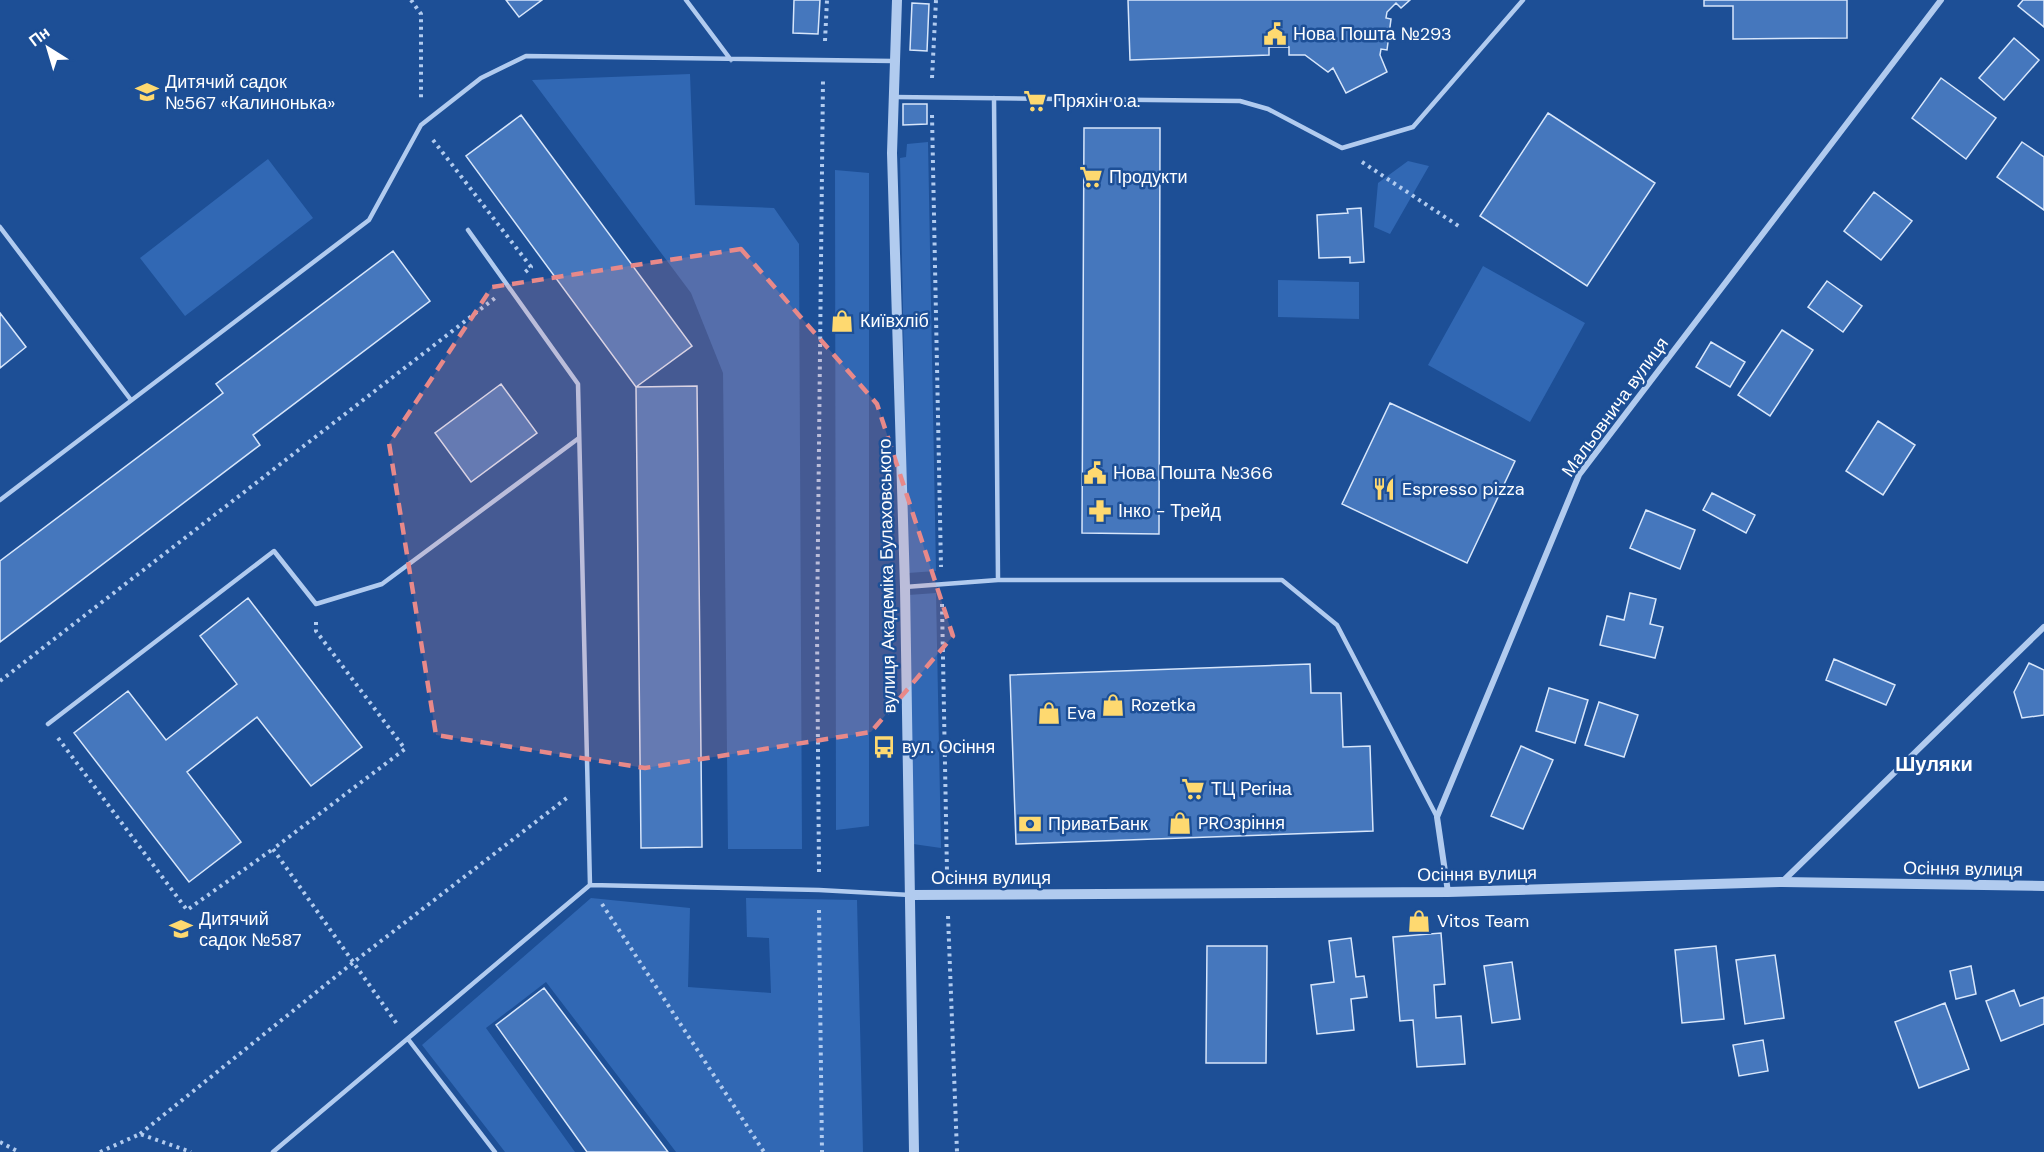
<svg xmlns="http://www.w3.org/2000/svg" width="2044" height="1152" font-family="'DM Sans',sans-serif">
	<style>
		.green { fill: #3168b4 }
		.building { fill: #4577bd; stroke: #d7e6fb; stroke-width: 1.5 }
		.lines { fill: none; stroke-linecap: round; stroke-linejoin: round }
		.path { stroke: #b1cbef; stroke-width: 4; stroke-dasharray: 3 4.5; stroke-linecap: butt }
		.service { stroke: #b1cbef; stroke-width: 4.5 }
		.minor { stroke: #b1cbef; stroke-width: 6 }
		.tertiary { stroke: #b1cbef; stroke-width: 10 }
		.marked { fill: #e88989; fill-opacity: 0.2; stroke: #e88989; stroke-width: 4.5; stroke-dasharray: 12 8; stroke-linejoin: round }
		.labels { text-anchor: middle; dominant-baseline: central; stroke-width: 5; stroke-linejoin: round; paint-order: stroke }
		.poi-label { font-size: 18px; fill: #fff; stroke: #1d4f96; text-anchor: start }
		.street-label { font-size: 18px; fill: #fff; stroke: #1d4f96 }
		.neighbourhood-label { font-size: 20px; font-weight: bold; fill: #fff; stroke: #1d4f96 }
	</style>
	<rect width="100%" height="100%" fill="#1d4f96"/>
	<path class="green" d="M 690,74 L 695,205 L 774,208 L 799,244 L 802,849 L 728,849 L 723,373 L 691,293 L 532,80 Z
		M 928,142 L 936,571 L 908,573 L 900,158 L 906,157 L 907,144 Z
		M 268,159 L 313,218 L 185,316 L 140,258 Z
		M 1408,161 L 1429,166 L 1390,234 L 1374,227 L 1378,183 Z
		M 835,170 L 869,173 L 869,826 L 836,830 Z
		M 1483,266 L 1585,323 L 1530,422 L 1428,365 Z
		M 1278,280 L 1359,282 L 1359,319 L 1278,317 Z
		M 936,593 L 941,848 L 913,844 L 908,595 Z
		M 591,898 L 690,908 L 688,987 L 771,993 L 769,938 L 747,937 L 746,898 L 857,900 L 863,1152 L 676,1152 L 546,982 L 486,1028 L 575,1152 L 505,1152 L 422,1045 Z"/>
	<path class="building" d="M 506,0 L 542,0 L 519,17 Z
		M 794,0 L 820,0 L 818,34 L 793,33 Z
		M 1128,0 L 1410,0 L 1401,8 L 1396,3 L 1387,12 L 1386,18 L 1391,19 L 1387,50 L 1381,49 L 1380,55 L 1387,72 L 1346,93 L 1333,68 L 1328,72 L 1305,55 L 1289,55 L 1289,47 L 1269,47 L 1269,55 L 1130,60 Z
		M 1704,0 L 1847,0 L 1847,38 L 1733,39 L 1733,6 L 1704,6 Z
		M 2023,0 L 2044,0 L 2044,27 L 2018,6 Z
		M 912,3 L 929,4 L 927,51 L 910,50 Z
		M 2014,38 L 2039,60 L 2004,100 L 1979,78 Z
		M 1941,78 L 1996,118 L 1966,159 L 1912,118 Z
		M 903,104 L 927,104 L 927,124 L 903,125 Z
		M 1548,113 L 1655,183 L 1587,286 L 1480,216 Z
		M 521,115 L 692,346 L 636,387 L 466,156 Z
		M 1084,128 L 1160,128 L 1159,534 L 1082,533 Z
		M 2022,142 L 2044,157 L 2044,210 L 1997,177 Z
		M 1874,192 L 1912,221 L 1881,260 L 1844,231 Z
		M 1361,208 L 1364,262 L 1350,263 L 1350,257 L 1319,258 L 1317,215 L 1348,213 L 1347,209 Z
		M 393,251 L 430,301 L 253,435 L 260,445 L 0,642 L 0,561 L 223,393 L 216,384 Z
		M 1827,281 L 1862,306 L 1843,332 L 1808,307 Z
		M 0,313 L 26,347 L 0,368 Z
		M 1782,330 L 1813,350 L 1770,416 L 1738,395 Z
		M 1711,342 L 1745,362 L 1730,387 L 1696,367 Z
		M 501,384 L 537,433 L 471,482 L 435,433 Z
		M 697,386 L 702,847 L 641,848 L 636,387 Z
		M 1390,403 L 1515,461 L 1467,563 L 1342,504 Z
		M 1878,421 L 1915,445 L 1883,495 L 1846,471 Z
		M 1712,493 L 1755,515 L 1746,533 L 1703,510 Z
		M 1646,510 L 1695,530 L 1680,569 L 1630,548 Z
		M 1630,593 L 1656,599 L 1650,624 L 1663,627 L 1655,658 L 1600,645 L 1607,616 L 1624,620 Z
		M 248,598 L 362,747 L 311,786 L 257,717 L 187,772 L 241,842 L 189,882 L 74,733 L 128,691 L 166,740 L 237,684 L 200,636 Z
		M 1834,659 L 1895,685 L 1886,705 L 1826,680 Z
		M 2029,663 L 2044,670 L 2044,715 L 2022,718 L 2014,692 Z
		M 1310,664 L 1311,693 L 1341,693 L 1343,747 L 1370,746 L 1373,831 L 1016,844 L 1010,675 Z
		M 1549,688 L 1588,700 L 1575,743 L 1536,731 Z
		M 1599,702 L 1638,715 L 1624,757 L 1585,745 Z
		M 1521,746 L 1553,760 L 1523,829 L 1491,816 Z
		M 1441,933 L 1445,984 L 1434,985 L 1436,1018 L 1461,1016 L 1465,1064 L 1417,1067 L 1413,1020 L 1400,1021 L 1393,937 Z
		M 1351,938 L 1356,977 L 1364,976 L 1367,997 L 1351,999 L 1354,1030 L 1317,1034 L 1311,985 L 1334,982 L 1329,941 Z
		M 1207,946 L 1267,946 L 1266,1063 L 1206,1063 Z
		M 1716,946 L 1724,1019 L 1682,1023 L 1675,950 Z
		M 1775,955 L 1784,1018 L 1745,1024 L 1736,960 Z
		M 1512,962 L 1520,1019 L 1492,1023 L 1484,966 Z
		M 1971,966 L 1976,994 L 1956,999 L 1950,971 Z
		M 544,988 L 668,1152 L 587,1152 L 496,1025 Z
		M 2014,990 L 2020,1006 L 2044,997 L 2044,1024 L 2001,1041 L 1986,1001 Z
		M 1945,1003 L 1969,1069 L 1919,1088 L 1895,1022 Z
		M 1763,1040 L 1768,1071 L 1739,1076 L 1733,1045 Z"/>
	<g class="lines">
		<path class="path" d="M 411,0 L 421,14 L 421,101
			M 825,41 L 827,0
			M 932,78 L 936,0
			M 932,115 L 941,567
			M 433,140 L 531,267 L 522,275
			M 1362,162 L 1460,227
			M 942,604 L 947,872
			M 316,622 L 316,631 L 405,749 L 273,849 L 397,1024
			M 0,681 L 495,298
			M 58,738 L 187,910 L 273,849
			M 819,872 L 817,628 L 823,79
			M 602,904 L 764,1152
			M 819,910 L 822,1152
			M 948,916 L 957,1152
			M 140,1134 L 355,961 L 568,797
			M 0,1142 L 19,1152
			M 100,1152 L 140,1134 L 191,1152"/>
		<path class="service" d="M 686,0 L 731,60
			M 894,97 L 1240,101 L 1268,109 L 1342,148 L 1413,127 L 1523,0
			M 994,98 L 998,580 L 1282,580 L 1337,625 L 1437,817
			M 0,227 L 131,400
			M 468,230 L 578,384 L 590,885 L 819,890 L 910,895
			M 0,500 L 369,220 L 421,125 L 481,78 L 526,56 L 893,61
			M 905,587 L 998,580
			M 48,724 L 274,551 L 316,604 L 382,584 L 579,438
			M 408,1039 L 495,1152
			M 273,1152 L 590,885"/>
		<path class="minor" d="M 1782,882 L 2044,627
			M 1448,892 L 1437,817 L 1579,475 L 1941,0"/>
		<path class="tertiary" d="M 897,0 L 892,153 L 905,587 L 914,1152
			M 910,895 L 1448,892 L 1782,882 L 2044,886"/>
	</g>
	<path class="marked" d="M 741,249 L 877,404 L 953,636 L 871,732 L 645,768 L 436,735 L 389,443 L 492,287 Z"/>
	<defs>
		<g id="civic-bare" transform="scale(1.8)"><path d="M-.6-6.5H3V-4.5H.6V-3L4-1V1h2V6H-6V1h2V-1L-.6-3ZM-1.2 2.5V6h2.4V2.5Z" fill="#fed970" stroke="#1d4f96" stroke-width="2.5" paint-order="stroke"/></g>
		<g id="school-bare" transform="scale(1.8)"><path d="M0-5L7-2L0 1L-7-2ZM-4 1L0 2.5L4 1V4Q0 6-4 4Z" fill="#fed970" stroke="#1d4f96" stroke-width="2.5" paint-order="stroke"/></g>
		<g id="supermarket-bare" transform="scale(1.8)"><path d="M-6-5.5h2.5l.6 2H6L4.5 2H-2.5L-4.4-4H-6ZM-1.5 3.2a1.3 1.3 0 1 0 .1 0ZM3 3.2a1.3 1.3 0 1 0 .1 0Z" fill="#fed970" stroke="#1d4f96" stroke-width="2.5" paint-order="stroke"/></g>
		<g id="shop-bare" transform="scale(1.8)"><path d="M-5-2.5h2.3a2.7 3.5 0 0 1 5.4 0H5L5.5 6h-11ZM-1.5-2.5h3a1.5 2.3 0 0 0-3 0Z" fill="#fed970" stroke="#1d4f96" stroke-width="2.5" paint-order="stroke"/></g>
		<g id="restaurant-bare" transform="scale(1.8)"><path d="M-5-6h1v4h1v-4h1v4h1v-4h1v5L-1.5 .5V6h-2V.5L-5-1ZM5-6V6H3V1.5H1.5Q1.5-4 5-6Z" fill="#fed970" stroke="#1d4f96" stroke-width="2.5" paint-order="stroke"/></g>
		<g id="pharmacy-bare" transform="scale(1.8)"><path d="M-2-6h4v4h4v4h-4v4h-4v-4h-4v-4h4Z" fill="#fed970" stroke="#1d4f96" stroke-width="2.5" paint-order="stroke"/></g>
		<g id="bus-bare" transform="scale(1.8)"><path d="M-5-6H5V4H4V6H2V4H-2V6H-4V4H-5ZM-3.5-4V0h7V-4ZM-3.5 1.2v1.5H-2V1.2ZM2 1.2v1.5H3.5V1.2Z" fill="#fed970" stroke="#1d4f96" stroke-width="2.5" paint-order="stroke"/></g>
		<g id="bank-bare" transform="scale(1.8)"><path d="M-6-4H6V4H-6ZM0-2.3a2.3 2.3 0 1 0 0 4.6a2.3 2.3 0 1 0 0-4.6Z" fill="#fed970" stroke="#1d4f96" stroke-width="2.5" paint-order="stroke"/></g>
	</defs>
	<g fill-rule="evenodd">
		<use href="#civic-bare" x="1275" y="34"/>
		<use href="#school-bare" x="147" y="92"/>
		<use href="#supermarket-bare" x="1035" y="101"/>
		<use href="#supermarket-bare" x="1091" y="177"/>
		<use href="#shop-bare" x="842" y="321"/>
		<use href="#civic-bare" x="1095" y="473"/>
		<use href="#restaurant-bare" x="1384" y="489"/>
		<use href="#pharmacy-bare" x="1100" y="511"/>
		<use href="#shop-bare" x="1113" y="705"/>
		<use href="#shop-bare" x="1049" y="713"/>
		<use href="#bus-bare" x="884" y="747"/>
		<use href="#supermarket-bare" x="1193" y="789"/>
		<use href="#shop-bare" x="1180" y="823"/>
		<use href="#bank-bare" x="1030" y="824"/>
		<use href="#shop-bare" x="1419" y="921"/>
		<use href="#school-bare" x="181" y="929"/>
	</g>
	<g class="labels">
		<g class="poi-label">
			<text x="1293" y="34">Нова Пошта №293</text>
			<text x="165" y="82">Дитячий садок<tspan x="165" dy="21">№567 «Калинонька»</tspan></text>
			<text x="1053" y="101">Пряхін о.а.</text>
			<text x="1109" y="177">Продукти</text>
			<text x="860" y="321">Київхліб</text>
			<text x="1113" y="473">Нова Пошта №366</text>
			<text x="1402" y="489">Espresso pizza</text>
			<text x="1118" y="511">Інко - Трейд</text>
			<text x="1131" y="705">Rozetka</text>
			<text x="1067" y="713">Eva</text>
			<text x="902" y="747">вул. Осіння</text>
			<text x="1211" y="789">ТЦ Регіна</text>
			<text x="1198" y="823">PROзріння</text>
			<text x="1048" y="824">ПриватБанк</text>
			<text x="199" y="919">Дитячий<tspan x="199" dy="21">садок №587</tspan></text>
			<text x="1437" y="921">Vitos Team</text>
		</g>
		<g class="street-label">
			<text transform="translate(1615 407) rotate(-54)">Мальовнича вулиця</text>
			<text transform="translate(887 576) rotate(-91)">вулиця Академіка Булаховського</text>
			<text transform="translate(1963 869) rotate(1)">Осіння вулиця</text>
			<text transform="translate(1477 874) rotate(-1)">Осіння вулиця</text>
			<text x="991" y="878">Осіння вулиця</text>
		</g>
		<g class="neighbourhood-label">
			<text x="1934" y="764">Шуляки</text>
		</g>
	</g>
	<g transform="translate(48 48) rotate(323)" stroke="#1d4f96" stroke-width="4.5" paint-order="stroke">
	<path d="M0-4.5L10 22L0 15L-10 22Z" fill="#ffffff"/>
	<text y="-9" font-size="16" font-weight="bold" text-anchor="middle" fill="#ffffff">Пн</text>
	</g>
</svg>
